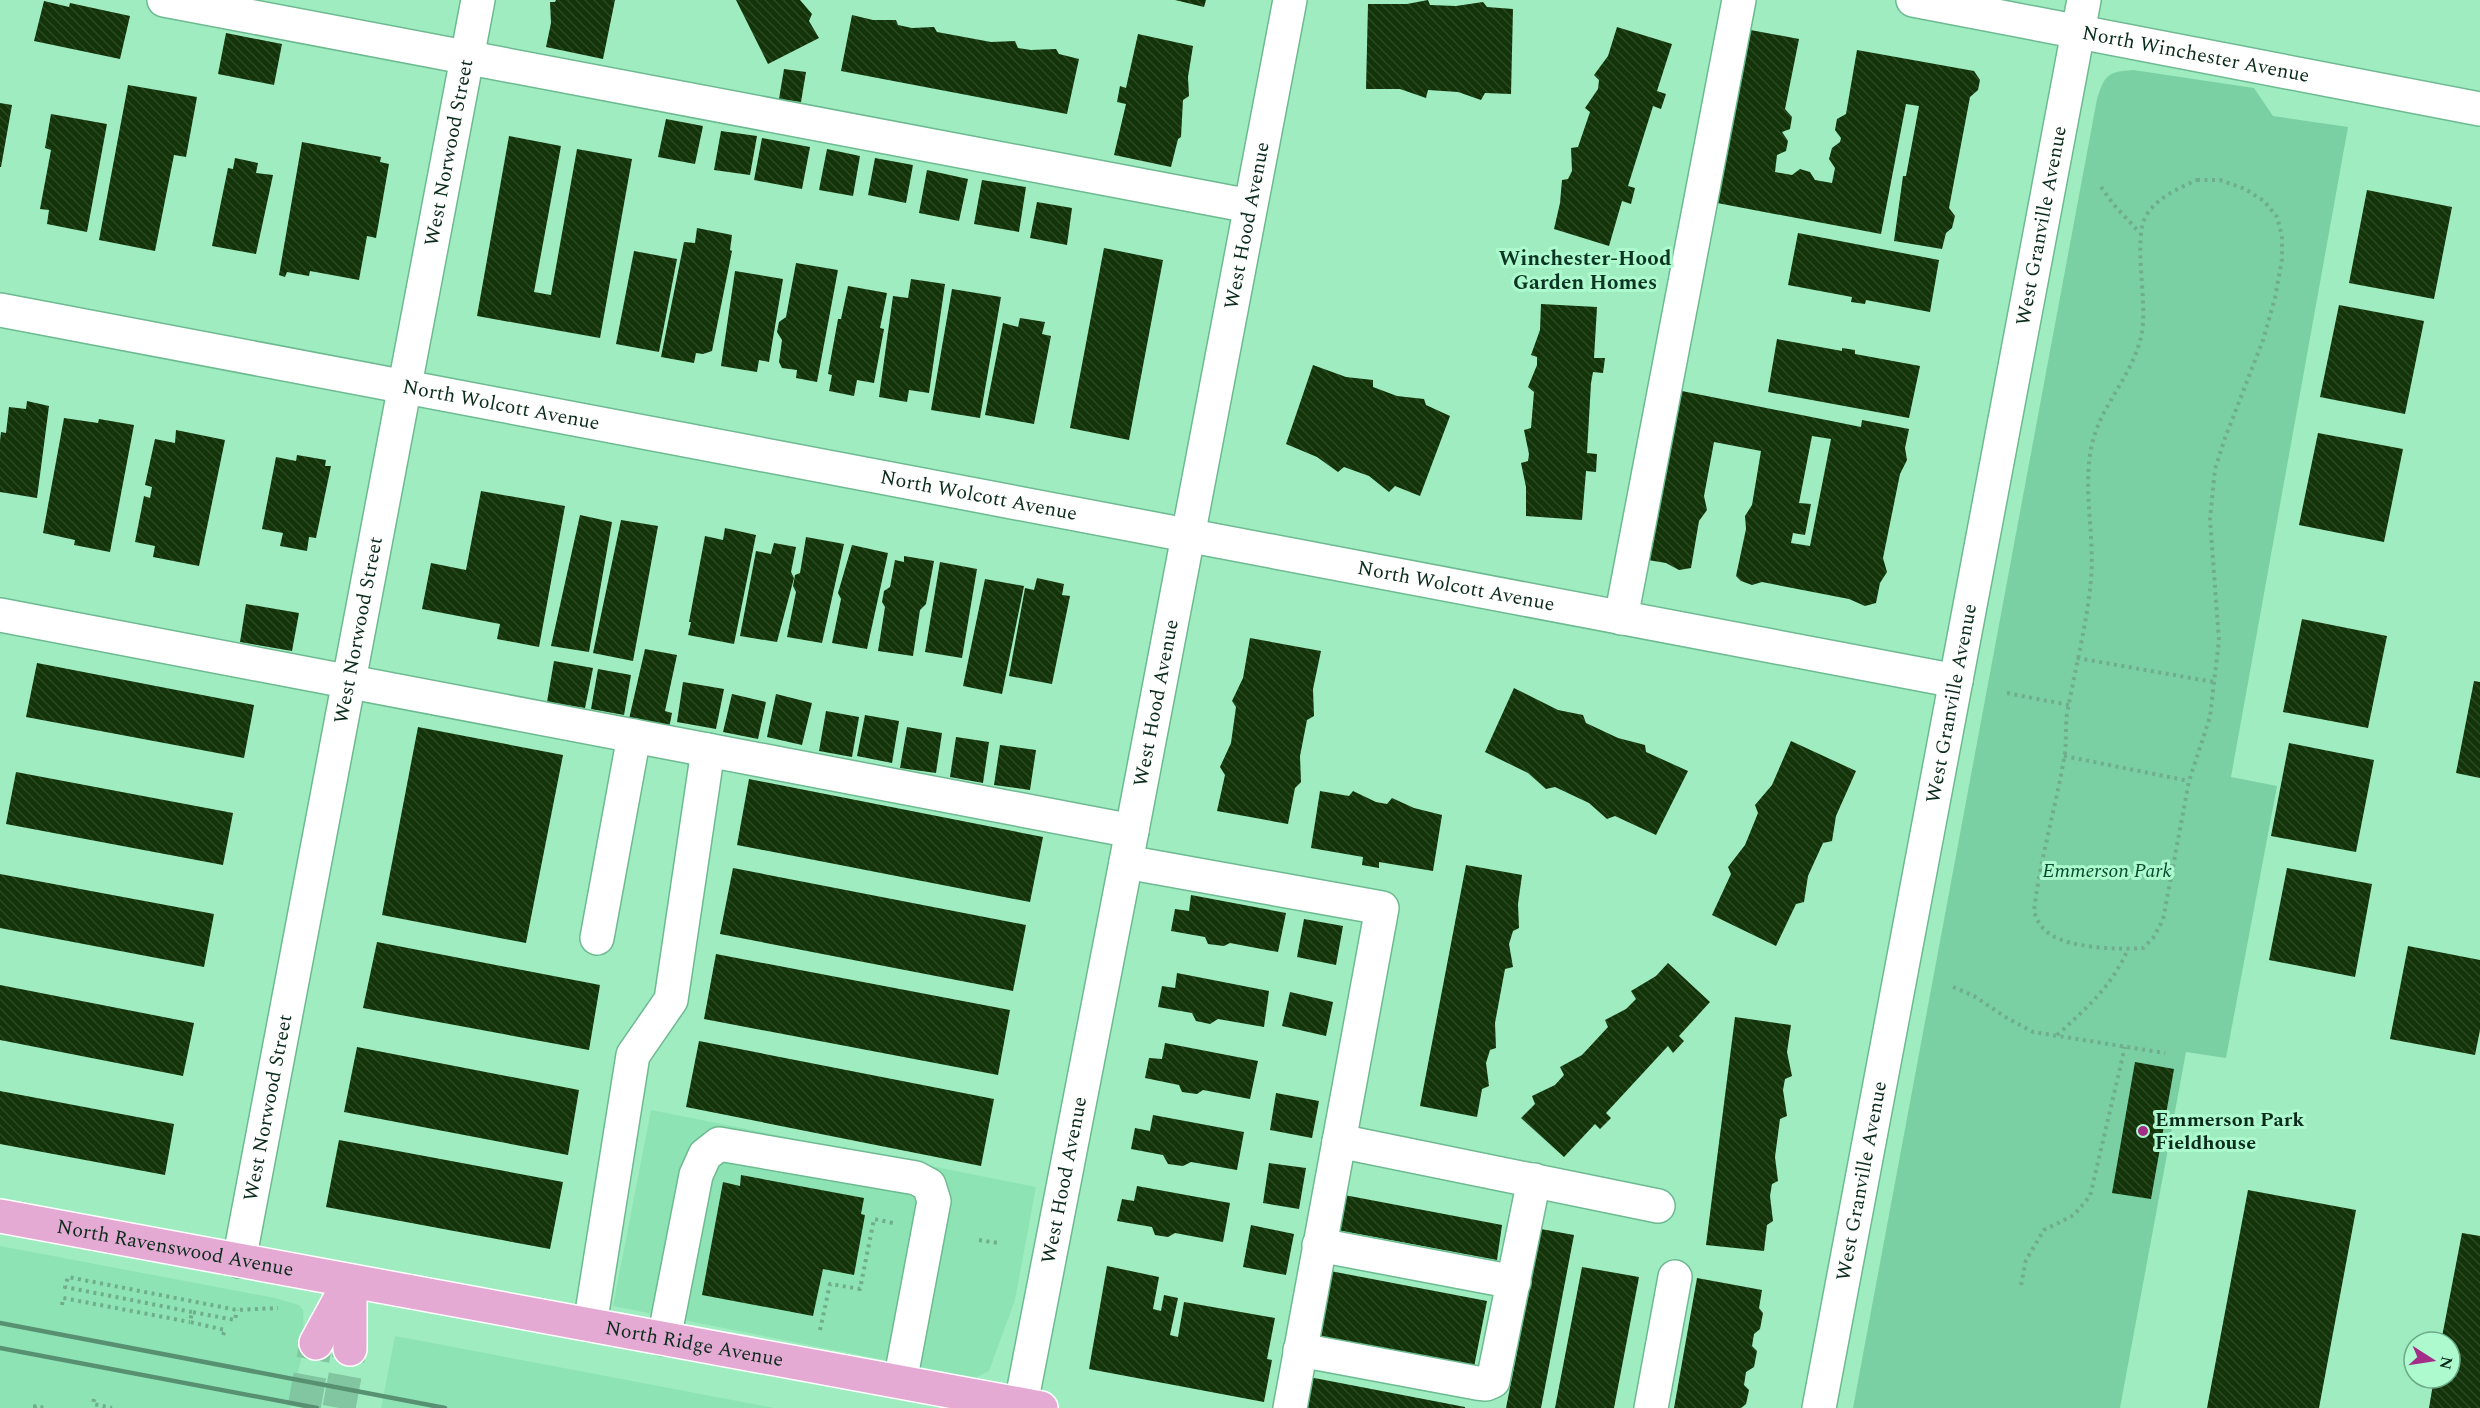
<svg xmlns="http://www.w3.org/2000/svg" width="2480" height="1408" font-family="Spectral,serif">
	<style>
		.built { fill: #8de3b4 }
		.green { fill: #7ad0a2 }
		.building { fill: url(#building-back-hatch); fill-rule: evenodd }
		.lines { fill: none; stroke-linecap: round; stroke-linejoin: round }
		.major-tunnel { stroke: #81c6a0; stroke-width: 33; stroke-dasharray: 33 16; stroke-linecap: butt }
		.minor-casing { stroke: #6dba91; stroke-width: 36 }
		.major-casing { stroke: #fff; stroke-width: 36 }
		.path { stroke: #6fad8b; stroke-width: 4; stroke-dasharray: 3 4.5; stroke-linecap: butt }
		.minor { stroke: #fff; stroke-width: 33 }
		.major { stroke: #e5aad4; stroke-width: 33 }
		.rail { stroke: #589072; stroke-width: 4.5 }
		.poi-dot { fill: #a42e87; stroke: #acface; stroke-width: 2 }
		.labels { text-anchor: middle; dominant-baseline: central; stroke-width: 6; stroke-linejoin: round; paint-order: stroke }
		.street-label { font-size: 20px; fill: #0b2c1c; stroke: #acface }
		.park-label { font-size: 20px; font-style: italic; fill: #094a2e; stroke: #acface }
		.poi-label { font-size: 20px; font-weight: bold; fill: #0b2c1c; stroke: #acface; text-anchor: start }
		.neighbourhood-label { font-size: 21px; font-weight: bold; fill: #0c3623; stroke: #acface }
	</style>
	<defs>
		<pattern id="building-back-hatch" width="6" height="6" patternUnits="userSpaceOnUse" patternTransform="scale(1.5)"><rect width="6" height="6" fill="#133309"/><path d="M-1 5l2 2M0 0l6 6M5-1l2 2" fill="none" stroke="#2b4824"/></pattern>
	</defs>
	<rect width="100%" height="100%" fill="#9fecc1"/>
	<path class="built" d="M 651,1110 L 1036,1187 L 1015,1300 L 989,1371 L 975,1378 L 613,1306 Z
		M 0,1246 L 275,1298 L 299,1305 L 303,1310 L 304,1346 L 290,1408 L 0,1408 Z
		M 395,1336 L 774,1408 L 381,1408 Z"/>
	<path class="green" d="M 2133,70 L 2254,88 L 2273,116 L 2348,127 L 2231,777 L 2277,786 L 2226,1058 L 2186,1052 L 2120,1408 L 1853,1408 L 2097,99 C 2105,74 2108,72 2133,70 Z"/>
	<path class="building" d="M 556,0 L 615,0 L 603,59 L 546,47 L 551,23 L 550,2 L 555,2 Z
		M 736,0 L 800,0 L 812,14 L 809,21 L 819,38 L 768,64 Z
		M 1175,0 L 1206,0 L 1204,7 Z
		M 1428,0 L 1430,5 L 1456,6 L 1483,2 L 1487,7 L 1513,9 L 1511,94 L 1485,93 L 1481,100 L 1458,92 L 1428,90 L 1426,98 L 1400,89 L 1366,89 L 1368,4 L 1407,4 Z
		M 44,1 L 69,7 L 70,3 L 130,16 L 120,59 L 34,41 Z
		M 852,15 L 873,20 L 896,20 L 898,25 L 912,28 L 934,27 L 937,32 L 991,42 L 1015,41 L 1018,48 L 1031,50 L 1056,49 L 1059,54 L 1079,59 L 1067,114 L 841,71 Z
		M 1617,27 L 1672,44 L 1657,91 L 1666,94 L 1661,109 L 1653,106 L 1628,186 L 1635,188 L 1631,204 L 1622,201 L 1609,246 L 1554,229 L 1560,203 L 1562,180 L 1568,179 L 1572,171 L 1571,148 L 1578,147 L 1590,112 L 1585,108 L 1598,89 L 1599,80 L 1594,75 L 1608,56 Z
		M 1745,29 L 1799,39 L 1785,109 L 1792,117 L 1790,129 L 1782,132 L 1788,141 L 1786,151 L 1777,155 L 1775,172 L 1792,175 L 1800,169 L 1810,172 L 1815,180 L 1832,183 L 1835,168 L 1829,159 L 1832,148 L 1840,142 L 1841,138 L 1835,130 L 1837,119 L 1846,114 L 1857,50 L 1974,71 L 1980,80 L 1978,90 L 1970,97 L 1949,208 L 1955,216 L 1952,228 L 1946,233 L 1942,249 L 1894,241 L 1903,176 L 1906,176 L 1919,106 L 1906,104 L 1881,234 L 1712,202 Z
		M 226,33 L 282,44 L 274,85 L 218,74 Z
		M 1138,34 L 1193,46 L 1188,77 L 1189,96 L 1183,100 L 1181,137 L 1178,139 L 1171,167 L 1114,155 L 1126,104 L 1117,102 L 1120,86 L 1126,88 Z
		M 784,69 L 806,72 L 801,102 L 779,99 Z
		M 128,85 L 197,97 L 186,157 L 174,155 L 155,251 L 99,240 Z
		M 0,103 L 12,105 L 1,167 L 0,167 Z
		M 51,114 L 107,124 L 87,232 L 47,224 L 49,210 L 40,209 L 51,150 L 45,148 Z
		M 666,119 L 703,126 L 695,164 L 658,157 Z
		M 721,131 L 757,136 L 750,175 L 714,170 Z
		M 509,136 L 561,146 L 534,292 L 551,295 L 577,149 L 632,159 L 600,338 L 477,316 Z
		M 762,138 L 810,147 L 802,189 L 754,180 Z
		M 302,142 L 381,157 L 380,162 L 389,164 L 376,238 L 367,236 L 359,280 L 310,271 L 309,276 L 287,272 L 285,277 L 279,275 Z
		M 827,149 L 860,156 L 853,196 L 819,190 Z
		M 235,158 L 258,163 L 256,173 L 273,175 L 256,254 L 212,246 L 228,168 L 233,169 Z
		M 875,158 L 913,165 L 906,203 L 868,195 Z
		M 927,170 L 968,179 L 959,221 L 919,213 Z
		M 982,180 L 1026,187 L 1019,232 L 974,224 Z
		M 2367,190 L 2452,207 L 2434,299 L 2349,283 Z
		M 1037,202 L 1072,208 L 1067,245 L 1030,238 Z
		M 697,228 L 732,235 L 730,250 L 732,251 L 712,351 L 703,354 L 696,353 L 694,363 L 661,357 L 684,242 L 695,243 Z
		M 1798,233 L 1939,260 L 1930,312 L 1866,300 L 1865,304 L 1851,302 L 1852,297 L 1788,285 Z
		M 1104,248 L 1163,260 L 1129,440 L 1070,428 Z
		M 634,251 L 677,259 L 659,352 L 616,344 Z
		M 796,263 L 838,270 L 817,382 L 796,378 L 797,370 L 782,368 L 779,362 L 782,340 L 777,332 L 779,322 L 786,317 Z
		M 735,271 L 783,279 L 769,362 L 759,360 L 757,372 L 721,366 Z
		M 911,279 L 945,284 L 929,393 L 909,390 L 907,402 L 879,397 L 893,296 L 908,298 Z
		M 848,286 L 887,293 L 880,328 L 884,329 L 874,383 L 857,380 L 854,396 L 829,391 L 832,375 L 828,374 L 838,319 L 841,319 Z
		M 952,289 L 1001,297 L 980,418 L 931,410 Z
		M 1541,304 L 1597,307 L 1594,358 L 1605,358 L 1603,373 L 1593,372 L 1591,383 L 1587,453 L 1597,454 L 1596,472 L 1586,471 L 1582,520 L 1526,516 L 1526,487 L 1521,463 L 1528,461 L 1529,454 L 1524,430 L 1531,428 L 1534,392 L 1528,387 L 1537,365 L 1537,357 L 1531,355 L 1540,330 Z
		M 2339,305 L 2424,321 L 2405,414 L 2320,397 Z
		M 1020,318 L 1045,322 L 1042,334 L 1051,336 L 1034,424 L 985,415 L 1003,323 L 1018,327 Z
		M 1777,339 L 1842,351 L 1842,348 L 1855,350 L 1855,354 L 1920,366 L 1909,418 L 1768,392 Z
		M 1313,365 L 1346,377 L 1373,380 L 1373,387 L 1397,396 L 1424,399 L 1426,405 L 1450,416 L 1420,496 L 1395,486 L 1389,492 L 1369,476 L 1344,467 L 1338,472 L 1317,457 L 1286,444 Z
		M 1677,390 L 1861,427 L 1862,420 L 1909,429 L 1905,448 L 1907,460 L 1900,474 L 1883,558 L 1887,572 L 1880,583 L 1876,603 L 1865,606 L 1849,599 L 1762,582 L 1752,585 L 1741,581 L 1736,576 L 1746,529 L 1745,516 L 1752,505 L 1761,451 L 1714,442 L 1704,496 L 1707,510 L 1699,521 L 1691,568 L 1679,570 L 1666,563 L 1642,559 ZM 1812,436 L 1831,439 L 1810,546 L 1791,543 L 1793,533 L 1805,535 L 1811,504 L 1799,503 Z
		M 27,401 L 49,406 L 37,498 L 0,492 L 0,441 L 1,432 L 6,433 L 9,407 L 26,409 Z
		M 64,418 L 98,423 L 99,419 L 134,425 L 110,552 L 74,545 L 75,540 L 43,533 Z
		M 176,430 L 225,440 L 199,566 L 153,557 L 155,546 L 135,542 L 144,496 L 150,498 L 152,487 L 145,485 L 155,439 L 175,443 Z
		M 2318,433 L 2403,449 L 2384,542 L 2299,525 Z
		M 297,455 L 326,460 L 325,466 L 331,466 L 316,538 L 309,537 L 307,551 L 280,546 L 283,533 L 262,529 L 276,457 L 296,461 Z
		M 481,491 L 565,506 L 539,647 L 497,639 L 500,624 L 422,609 L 431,563 L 466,570 Z
		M 580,515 L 612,522 L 589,652 L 551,646 Z
		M 621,520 L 658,526 L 633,661 L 593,653 Z
		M 725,528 L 756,535 L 734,644 L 688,635 L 691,622 L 689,622 L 705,536 L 723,540 Z
		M 806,537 L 844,544 L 822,643 L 787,637 L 796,592 L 793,586 L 795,575 L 800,573 Z
		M 774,543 L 796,547 L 791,572 L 794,578 L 777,642 L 740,636 L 756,551 L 771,554 Z
		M 852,545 L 888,553 L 867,649 L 832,643 L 841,599 L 838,593 Z
		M 904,556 L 934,561 L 926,604 L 920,610 L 913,656 L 878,651 L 885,607 L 882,602 L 884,591 L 890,587 L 895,560 L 904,562 Z
		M 940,562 L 977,569 L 962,658 L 925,652 Z
		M 1037,578 L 1064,584 L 1062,595 L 1070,596 L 1052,684 L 1009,676 L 1025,588 L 1034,590 Z
		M 985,579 L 1024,586 L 1002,694 L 963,686 Z
		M 246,604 L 299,613 L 292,651 L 240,642 Z
		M 2302,619 L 2387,636 L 2368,728 L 2283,712 Z
		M 1250,638 L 1321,651 L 1313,689 L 1314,716 L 1307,720 L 1300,756 L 1301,782 L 1295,788 L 1288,824 L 1217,811 L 1225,775 L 1220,767 L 1231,743 L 1236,707 L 1232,701 L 1243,678 Z
		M 645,649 L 677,655 L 665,711 L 672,713 L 669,728 L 629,719 Z
		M 554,661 L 593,668 L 585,708 L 547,702 Z
		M 37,663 L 254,705 L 244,758 L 26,717 Z
		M 598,669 L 631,675 L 624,715 L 591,709 Z
		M 2474,681 L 2480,682 L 2480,778 L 2456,773 Z
		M 683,682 L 724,689 L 716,729 L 677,722 Z
		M 1514,688 L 1558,710 L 1583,715 L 1586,723 L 1618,738 L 1645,745 L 1646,752 L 1688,771 L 1656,835 L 1615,816 L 1607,819 L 1589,803 L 1555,787 L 1546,789 L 1528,773 L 1485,752 Z
		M 732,694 L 766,702 L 758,739 L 723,732 Z
		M 776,694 L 812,703 L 802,745 L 767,737 Z
		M 826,711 L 859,717 L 852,757 L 819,751 Z
		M 865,715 L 899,721 L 892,763 L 857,756 Z
		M 418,727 L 563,755 L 526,943 L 382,915 Z
		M 907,727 L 942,733 L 936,773 L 900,768 Z
		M 956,737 L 989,742 L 983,783 L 950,777 Z
		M 1791,741 L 1856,771 L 1836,816 L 1832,841 L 1823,843 L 1808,876 L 1804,902 L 1796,904 L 1776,946 L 1712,915 L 1731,874 L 1728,867 L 1745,845 L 1758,813 L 1755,805 L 1772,785 Z
		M 2289,743 L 2374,760 L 2356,852 L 2271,836 Z
		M 1000,745 L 1036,750 L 1030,790 L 994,785 Z
		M 16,772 L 233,813 L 223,865 L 6,824 Z
		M 749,779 L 1043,837 L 1030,902 L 737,845 Z
		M 1320,791 L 1349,796 L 1353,791 L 1376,802 L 1387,804 L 1392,798 L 1414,808 L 1442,815 L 1433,871 L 1379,862 L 1379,868 L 1362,865 L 1363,857 L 1311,848 Z
		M 1466,865 L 1522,875 L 1518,904 L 1519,928 L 1513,931 L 1509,944 L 1513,967 L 1505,969 L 1495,1023 L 1496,1048 L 1490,1050 L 1486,1063 L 1489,1086 L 1482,1089 L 1477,1117 L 1420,1106 Z
		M 733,868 L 1026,925 L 1013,991 L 720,934 Z
		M 2287,868 L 2372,884 L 2355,977 L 2269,960 Z
		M 0,874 L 214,914 L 204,967 L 0,928 Z
		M 1191,895 L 1286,913 L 1278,952 L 1230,943 L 1224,946 L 1208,944 L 1205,937 L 1171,931 L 1175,909 L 1189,911 Z
		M 1304,919 L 1343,926 L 1336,965 L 1297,957 Z
		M 377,942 L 600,985 L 589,1050 L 363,1008 Z
		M 2408,946 L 2480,960 L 2480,1030 L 2475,1055 L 2390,1039 Z
		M 716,954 L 1010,1010 L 998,1075 L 704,1019 Z
		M 1668,963 L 1710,1002 L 1679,1036 L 1684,1041 L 1673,1053 L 1668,1046 L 1606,1113 L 1611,1118 L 1600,1129 L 1595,1124 L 1564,1157 L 1521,1118 L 1535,1104 L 1532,1096 L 1555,1085 L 1564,1075 L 1560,1067 L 1582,1055 L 1608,1027 L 1605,1020 L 1626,1009 L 1636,999 L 1631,991 L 1656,976 Z
		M 1177,973 L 1269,991 L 1264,1027 L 1218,1019 L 1210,1024 L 1196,1021 L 1192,1013 L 1158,1007 L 1162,986 L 1175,988 Z
		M 0,985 L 194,1023 L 183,1076 L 0,1040 Z
		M 1290,992 L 1333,1002 L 1326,1036 L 1282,1026 Z
		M 1735,1017 L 1791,1025 L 1787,1052 L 1792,1076 L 1785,1079 L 1783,1090 L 1787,1116 L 1780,1119 L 1775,1157 L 1778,1181 L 1772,1184 L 1770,1196 L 1773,1221 L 1767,1225 L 1764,1251 L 1706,1245 Z
		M 699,1041 L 994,1099 L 981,1166 L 686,1107 Z
		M 1165,1043 L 1258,1061 L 1250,1099 L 1203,1090 L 1197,1094 L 1182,1092 L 1179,1085 L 1145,1078 L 1149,1058 L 1162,1059 Z
		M 357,1047 L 579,1090 L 568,1155 L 344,1112 Z
		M 2135,1062 L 2174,1069 L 2151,1199 L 2112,1193 Z
		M 0,1091 L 174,1124 L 165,1175 L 0,1144 Z
		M 1276,1093 L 1319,1101 L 1312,1138 L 1270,1130 Z
		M 1153,1115 L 1244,1132 L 1237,1170 L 1191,1162 L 1183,1166 L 1168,1164 L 1163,1155 L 1131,1149 L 1135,1128 L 1150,1131 Z
		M 339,1140 L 563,1182 L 550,1249 L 326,1207 Z
		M 1269,1163 L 1306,1168 L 1299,1209 L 1263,1203 Z
		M 741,1175 L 864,1198 L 861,1214 L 865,1215 L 854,1275 L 823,1269 L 813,1316 L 702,1295 L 723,1182 L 740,1186 Z
		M 1137,1186 L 1230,1203 L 1223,1242 L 1175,1233 L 1168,1237 L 1155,1235 L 1152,1227 L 1117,1221 L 1122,1199 L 1134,1201 Z
		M 2248,1190 L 2356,1210 L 2319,1408 L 2207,1408 Z
		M 1339,1194 L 1502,1225 L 1497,1260 L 1332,1229 Z
		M 1251,1225 L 1294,1234 L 1286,1275 L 1243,1267 Z
		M 1541,1229 L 1574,1235 L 1541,1408 L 1506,1408 Z
		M 2462,1233 L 2480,1236 L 2480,1408 L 2429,1408 L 2434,1378 L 2450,1378 L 2450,1342 L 2441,1342 Z
		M 1107,1266 L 1159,1277 L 1153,1309 L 1161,1311 L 1164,1295 L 1178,1298 L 1170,1335 L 1178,1337 L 1184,1302 L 1275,1318 L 1267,1359 L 1272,1360 L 1264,1402 L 1089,1369 Z
		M 1582,1267 L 1639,1277 L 1614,1408 L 1555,1408 Z
		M 1325,1270 L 1487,1301 L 1474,1367 L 1312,1336 Z
		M 1697,1278 L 1762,1290 L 1759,1308 L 1763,1313 L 1760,1329 L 1754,1334 L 1752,1346 L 1757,1351 L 1754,1367 L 1746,1372 L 1744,1385 L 1749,1390 L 1746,1404 L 1741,1408 L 1674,1408 Z
		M 1309,1377 L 1465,1407 L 1465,1408 L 1302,1408 Z"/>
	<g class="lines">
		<path class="major-tunnel" d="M 304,1408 L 316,1343
			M 339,1408 L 350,1349"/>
		<g class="minor-casing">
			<g id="minor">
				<path d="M 164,0 L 1250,206"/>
				<path id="s1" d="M 1913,0 L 2480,109"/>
				<path id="s2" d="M 0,310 L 1956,681"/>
				<path d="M 0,615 L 1132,831"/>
				<path d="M 1621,618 L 1739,0"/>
				<path d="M 1126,862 L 1382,908 L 1290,1408"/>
				<path d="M 597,938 L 634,736"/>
				<path d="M 1339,1141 L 1658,1206"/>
				<path d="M 1319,1245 L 1514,1282"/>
				<path id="s3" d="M 239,1261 L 478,0"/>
				<path d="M 590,1325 L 633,1055 L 671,1000 L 708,750"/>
				<path d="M 664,1339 L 696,1175 L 705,1155 L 719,1144 L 916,1178 L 929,1185 L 934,1201 L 900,1382"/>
				<path d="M 1300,1350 L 1477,1383 L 1486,1384 L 1493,1381 L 1534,1180"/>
				<path id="s4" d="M 1021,1404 L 1126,862 L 1290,0"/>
				<path d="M 1651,1408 L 1675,1277"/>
				<path id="s5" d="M 1819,1408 L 2084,0"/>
			</g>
		</g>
		<g class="major-casing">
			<g id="major">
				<path id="s6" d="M 0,1216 L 1041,1408"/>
				<path d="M 350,1283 L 350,1349"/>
				<path d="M 316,1343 L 350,1281"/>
			</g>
		</g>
		<path class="path" d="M 2197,180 L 2220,180 L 2245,189 L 2264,201 L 2277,217 L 2282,236 L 2282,259 L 2275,298 L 2263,340 L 2225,438 L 2215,469 L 2210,519 L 2219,641 L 2214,682 L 2210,717 L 2189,781 L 2163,920 L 2153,938 L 2143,948 C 2119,950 2069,948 2050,934 C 2041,928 2037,921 2034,911 C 2040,860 2055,810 2064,759 C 2067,744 2065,729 2067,714 C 2075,669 2087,624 2091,580 C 2095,535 2082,487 2092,444 C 2101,405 2132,376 2141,337 C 2149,303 2132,241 2146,216 C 2156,198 2179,188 2197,180 Z
			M 2101,187 L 2114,205 L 2139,232
			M 2077,658 L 2214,682
			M 2007,693 L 2069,705
			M 2064,756 L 2189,781
			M 1953,987 L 1974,996 L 2007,1018 L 2033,1032 L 2165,1053
			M 2057,1035 C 2086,1009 2112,986 2128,949
			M 979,1240 L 998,1243
			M 2021,1285 L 2026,1260 L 2044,1230 L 2074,1215 L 2090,1196 L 2125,1047
			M 62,1305 L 63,1298 L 190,1322
			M 192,1312 L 65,1287 L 68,1277 L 237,1310 L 278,1308
			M 820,1330 L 830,1284 L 860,1289 L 874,1219 L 893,1223
			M 223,1335 L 225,1330 L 190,1322 L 192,1312 L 235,1320 L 237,1310
			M 94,1399 L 93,1404 L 112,1408
			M 35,1408 L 35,1406 L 45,1408"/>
		<use href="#minor" class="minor"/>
		<use href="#major" class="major"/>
		<path class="rail" d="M 0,1323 L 445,1408
			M 0,1348 L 317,1408"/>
	</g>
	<circle class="poi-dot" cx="2143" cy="1131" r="6"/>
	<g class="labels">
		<g class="street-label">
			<text stroke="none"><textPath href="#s1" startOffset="288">North Winchester Avenue</textPath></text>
			<text stroke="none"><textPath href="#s3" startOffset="1128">West Norwood Street</textPath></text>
			<text stroke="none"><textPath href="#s4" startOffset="1200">West Hood Avenue</textPath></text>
			<text stroke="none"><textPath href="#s5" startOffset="1203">West Granville Avenue</textPath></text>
			<text stroke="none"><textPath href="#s2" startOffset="510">North Wolcott Avenue</textPath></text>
			<text stroke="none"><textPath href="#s2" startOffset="996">North Wolcott Avenue</textPath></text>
			<text stroke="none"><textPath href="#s2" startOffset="1482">North Wolcott Avenue</textPath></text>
			<text stroke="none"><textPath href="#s3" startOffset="642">West Norwood Street</textPath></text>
			<text stroke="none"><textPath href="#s4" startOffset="714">West Hood Avenue</textPath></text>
			<text stroke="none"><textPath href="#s5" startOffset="717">West Granville Avenue</textPath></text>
			<text stroke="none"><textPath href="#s3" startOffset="156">West Norwood Street</textPath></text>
			<text stroke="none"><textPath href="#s4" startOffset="228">West Hood Avenue</textPath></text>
			<text stroke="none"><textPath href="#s5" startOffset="231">West Granville Avenue</textPath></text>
			<text stroke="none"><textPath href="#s6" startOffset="178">North Ravenswood Avenue</textPath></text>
			<text stroke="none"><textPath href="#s6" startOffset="706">North Ridge Avenue</textPath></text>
		</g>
		<g class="park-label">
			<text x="2107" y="871">Emmerson Park</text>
		</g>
		<g class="poi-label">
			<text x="2155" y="1120">Emmerson Park<tspan x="2155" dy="23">Fieldhouse</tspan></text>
		</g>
		<g class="neighbourhood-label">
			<text x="1585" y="259">Winchester-Hood<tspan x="1585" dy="24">Garden Homes</tspan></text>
		</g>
	</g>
	<g transform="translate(2432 1360) rotate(102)"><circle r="28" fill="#acface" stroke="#6ca887" stroke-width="1.5"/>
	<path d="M0-4.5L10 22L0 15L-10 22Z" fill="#a42e87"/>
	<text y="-9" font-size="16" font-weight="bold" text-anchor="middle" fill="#0b2c1c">N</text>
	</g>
</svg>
